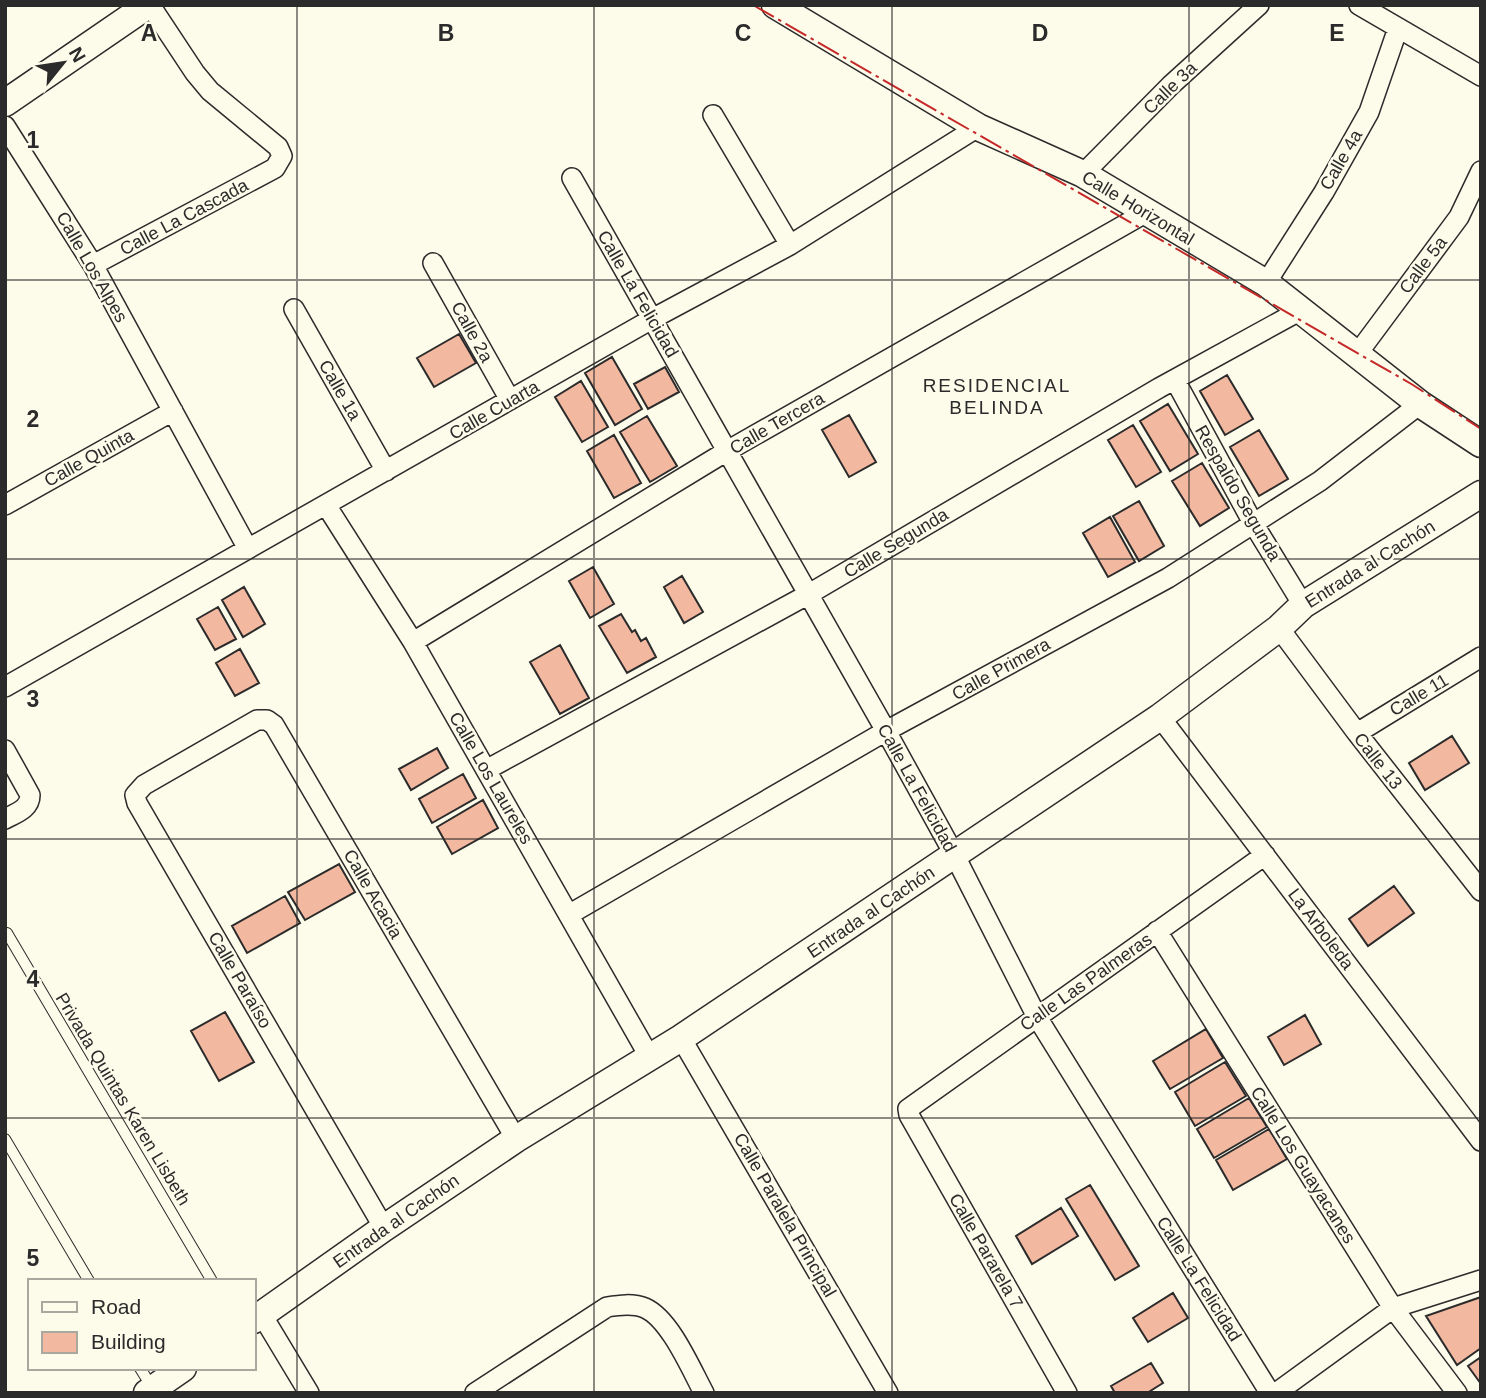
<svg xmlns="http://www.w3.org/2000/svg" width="1486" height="1398" font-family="Arial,sans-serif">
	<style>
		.building { fill: #f2b8a0; stroke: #2b2b2b; stroke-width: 2 }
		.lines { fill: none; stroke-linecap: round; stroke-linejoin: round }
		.lane-casing { stroke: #2b2b2b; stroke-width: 12 }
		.street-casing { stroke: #2b2b2b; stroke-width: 22 }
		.secondary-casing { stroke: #2b2b2b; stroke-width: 29 }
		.lane { stroke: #fdfbea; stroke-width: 10 }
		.street { stroke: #fdfbea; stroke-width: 19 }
		.secondary { stroke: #fdfbea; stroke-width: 26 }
		.power { stroke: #c62828; stroke-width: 2; stroke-dasharray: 24 5 3.5 5; stroke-linecap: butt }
		.grid { fill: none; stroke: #2b2b2b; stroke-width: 2; stroke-opacity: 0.55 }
		.labels { text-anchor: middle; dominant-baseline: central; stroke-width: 5; stroke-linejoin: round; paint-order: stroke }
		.street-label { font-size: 18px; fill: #2b2b2b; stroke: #fdfbea }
		.neighbourhood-label { font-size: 19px; letter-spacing: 2px; fill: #2b2b2b; stroke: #fdfbea }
		.grid-label { font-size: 23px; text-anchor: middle; font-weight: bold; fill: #2b2b2b; stroke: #fdfbea; stroke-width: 5; stroke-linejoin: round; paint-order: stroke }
	</style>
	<rect width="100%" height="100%" fill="#fdfbea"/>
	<path class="building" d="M 459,334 L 476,363 L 434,387 L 417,358 Z
		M 612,357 L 642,409 L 615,425 L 585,373 Z
		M 665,367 L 679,392 L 648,409 L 634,384 Z
		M 1227,375 L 1253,419 L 1225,435 L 1200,391 Z
		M 581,381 L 608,427 L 582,442 L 555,397 Z
		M 1168,404 L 1198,454 L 1170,471 L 1140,421 Z
		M 849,415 L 876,462 L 849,477 L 822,430 Z
		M 647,416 L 677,466 L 650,482 L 620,432 Z
		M 1133,425 L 1161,472 L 1136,487 L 1108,440 Z
		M 1259,430 L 1288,479 L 1259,496 L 1230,447 Z
		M 614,435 L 641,483 L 614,498 L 587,451 Z
		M 1202,463 L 1229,508 L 1200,526 L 1172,481 Z
		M 1139,501 L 1164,546 L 1139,561 L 1113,516 Z
		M 1110,517 L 1135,562 L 1108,577 L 1083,533 Z
		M 593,567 L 614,604 L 590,618 L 569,581 Z
		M 682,576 L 703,612 L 684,623 L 664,587 Z
		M 244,587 L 265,624 L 243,637 L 222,600 Z
		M 218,607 L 236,639 L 215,650 L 197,619 Z
		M 621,614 L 632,632 L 635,630 L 641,641 L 646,638 L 656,657 L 627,673 L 599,626 Z
		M 560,645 L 589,698 L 560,714 L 530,662 Z
		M 240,649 L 259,683 L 235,696 L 216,663 Z
		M 1452,736 L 1469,763 L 1425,790 L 1409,763 Z
		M 437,748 L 448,768 L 411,790 L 399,769 Z
		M 463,774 L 476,798 L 432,823 L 419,799 Z
		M 483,800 L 498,828 L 452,854 L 437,827 Z
		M 339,864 L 355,892 L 305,920 L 288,892 Z
		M 1394,886 L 1414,913 L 1368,946 L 1349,919 Z
		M 285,896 L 300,923 L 247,953 L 232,926 Z
		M 225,1012 L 254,1062 L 219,1081 L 191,1031 Z
		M 1305,1015 L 1321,1044 L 1284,1065 L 1268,1037 Z
		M 1206,1029 L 1223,1058 L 1170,1089 L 1153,1061 Z
		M 1225,1062 L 1246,1096 L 1195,1126 L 1175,1092 Z
		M 1249,1098 L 1267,1127 L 1214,1158 L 1197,1129 Z
		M 1269,1129 L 1287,1159 L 1233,1190 L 1216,1160 Z
		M 1090,1185 L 1139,1266 L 1115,1280 L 1066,1199 Z
		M 1061,1208 L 1078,1236 L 1032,1264 L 1016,1236 Z
		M 1173,1293 L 1188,1318 L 1148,1342 L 1133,1318 Z
		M 1481,1297 L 1481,1348 L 1457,1365 L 1426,1316 Z
		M 1481,1357 L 1481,1384 L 1468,1366 Z
		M 1151,1363 L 1163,1383 L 1147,1393 L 1115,1393 L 1111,1386 Z"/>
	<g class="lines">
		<g class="lane-casing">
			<path id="lane" d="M 7,933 L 212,1281
				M 5,1139 L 89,1281
				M 140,1368 L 153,1389"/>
		</g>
		<g class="street-casing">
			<path id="street" d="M 1359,5 L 1481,76
				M 713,115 L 790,245
				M 5,126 L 93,265 L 248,549
				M 1083,174 L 1171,85 L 1259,5
				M 572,178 L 886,731 L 955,856 L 1037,1017 L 1270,1393
				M 433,263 L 510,400
				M 93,265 L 275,168 L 282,156 L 278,147 L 210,91 L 195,73 L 150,5
				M 1266,283 L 1324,192 L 1369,112 L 1398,28
				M 294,309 L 386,471
				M 1358,353 L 1459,217 L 1481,171
				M 1175,380 L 1253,523 L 1303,605
				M 5,505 L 173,411
				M 326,505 L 413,642 L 649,1056
				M 1279,628 L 1357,733 L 1481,891
				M 413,642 L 727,451 L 1147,212
				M 5,687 L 652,319 L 790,245 L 978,127
				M 1160,717 L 1481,1141
				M 1357,733 L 1481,657
				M 5,750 L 30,795 C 30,809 16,813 5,819
				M 486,770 L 809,594 L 1159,388 L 1301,310
				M 570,914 L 886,731 L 1168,578 L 1320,481 L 1420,404
				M 1157,931 L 1393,1308 L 1457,1393
				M 681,1038 L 888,1393
				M 384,1228 L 137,803 L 135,795 L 144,785 L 257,720 L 267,720 L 274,725 L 516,1139
				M 262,1315 L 309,1393
				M 475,1393 L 607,1307 C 619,1305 633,1303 645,1308 C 670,1319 691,1369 704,1393
				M 1067,1393 L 909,1115 L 908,1109 L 1265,855
				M 1276,1393 L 1393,1308 L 1481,1280"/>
		</g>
		<g class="secondary-casing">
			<path id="secondary" d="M 775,5 L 978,127 L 1083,174 L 1266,283 L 1420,404 L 1481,444
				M 5,103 L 148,5
				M 254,1320 L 384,1228 L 516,1139 L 681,1038 L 1160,717 L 1279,628 L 1303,605 L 1481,494
				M 147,1393 L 183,1368"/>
		</g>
		<use href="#lane" class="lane"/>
		<use href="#street" class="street"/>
		<use href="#secondary" class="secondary"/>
		<path class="power" d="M 753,5 L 1413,385 L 1481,429"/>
	</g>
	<path class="grid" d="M 297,5 L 297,1393M 594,5 L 594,1393M 892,5 L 892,1393M 1189,5 L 1189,1393M 5,280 L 1481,280M 5,559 L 1481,559M 5,839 L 1481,839M 5,1118 L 1481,1118"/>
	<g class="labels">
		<g class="street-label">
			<text transform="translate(1170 88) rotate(-44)">Calle 3a</text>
			<text transform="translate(1341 160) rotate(-60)">Calle 4a</text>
			<text transform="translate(1138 208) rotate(31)">Calle Horizontal</text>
			<text transform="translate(184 217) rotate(-28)">Calle La Cascada</text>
			<text transform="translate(1423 265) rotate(-53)">Calle 5a</text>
			<text transform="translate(92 267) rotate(60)">Calle Los Alpes</text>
			<text transform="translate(638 294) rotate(60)">Calle La Felicidad</text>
			<text transform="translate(472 332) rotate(61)">Calle 2a</text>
			<text transform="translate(340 390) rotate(60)">Calle 1a</text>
			<text transform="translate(494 410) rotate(-30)">Calle Cuarta</text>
			<text transform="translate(777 423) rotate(-30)">Calle Tercera</text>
			<text transform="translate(89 458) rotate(-29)">Calle Quinta</text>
			<text transform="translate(1238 493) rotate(60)">Respaldo Segunda</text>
			<text transform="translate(896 543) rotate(-31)">Calle Segunda</text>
			<text transform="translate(1370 564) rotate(-32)">Entrada al Cachón</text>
			<text transform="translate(1001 669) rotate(-29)">Calle Primera</text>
			<text transform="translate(1419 695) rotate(-31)">Calle 11</text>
			<text transform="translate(1378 761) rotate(52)">Calle 13</text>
			<text transform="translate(491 778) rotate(60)">Calle Los Laureles</text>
			<text transform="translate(917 788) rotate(61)">Calle La Felicidad</text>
			<text transform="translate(373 894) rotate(60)">Calle Acacia</text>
			<text transform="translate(871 912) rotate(-34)">Entrada al Cachón</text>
			<text transform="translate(1321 929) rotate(53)">La Arboleda</text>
			<text transform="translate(240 980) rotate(60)">Calle Paraíso</text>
			<text transform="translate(1086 982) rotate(-35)">Calle Las Palmeras</text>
			<text transform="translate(123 1099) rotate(59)">Privada Quintas Karen Lisbeth</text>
			<text transform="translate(1303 1165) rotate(58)">Calle Los Guayacanes</text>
			<text transform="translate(785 1215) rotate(60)">Calle Paralela Principal</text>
			<text transform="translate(396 1221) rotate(-35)">Entrada al Cachón</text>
			<text transform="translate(986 1251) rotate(60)">Calle Pararela 7</text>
			<text transform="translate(1199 1279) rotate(58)">Calle La Felicidad</text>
		</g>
		<g class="neighbourhood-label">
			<text x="997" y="385">RESIDENCIAL<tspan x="997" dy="22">BELINDA</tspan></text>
		</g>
	</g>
	<g class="grid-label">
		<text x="149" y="41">A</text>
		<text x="446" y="41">B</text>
		<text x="743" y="41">C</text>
		<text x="1040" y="41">D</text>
		<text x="1337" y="41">E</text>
		<text x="33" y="148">1</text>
		<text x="33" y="427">2</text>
		<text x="33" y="707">3</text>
		<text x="33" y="987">4</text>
		<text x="33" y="1266">5</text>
	</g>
	<rect width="1486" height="1398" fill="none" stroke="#2b2b2b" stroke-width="14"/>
	<rect x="28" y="1279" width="228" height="91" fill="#fdfbea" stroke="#a9a89e" stroke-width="2"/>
	<rect x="42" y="1302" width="35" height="10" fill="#fdfbea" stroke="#a9a89e" stroke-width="2"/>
	<text x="91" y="1314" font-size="21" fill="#2b2b2b">Road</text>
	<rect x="42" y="1332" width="35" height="21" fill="#f2b8a0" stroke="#a9a89e" stroke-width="2"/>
	<text x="91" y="1349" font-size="21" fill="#2b2b2b">Building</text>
	<g transform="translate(63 63) rotate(60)" stroke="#fdfbea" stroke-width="5" paint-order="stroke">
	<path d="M0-5L12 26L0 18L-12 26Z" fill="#2b2b2b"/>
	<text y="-10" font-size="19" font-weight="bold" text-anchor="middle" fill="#2b2b2b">N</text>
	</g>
</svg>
